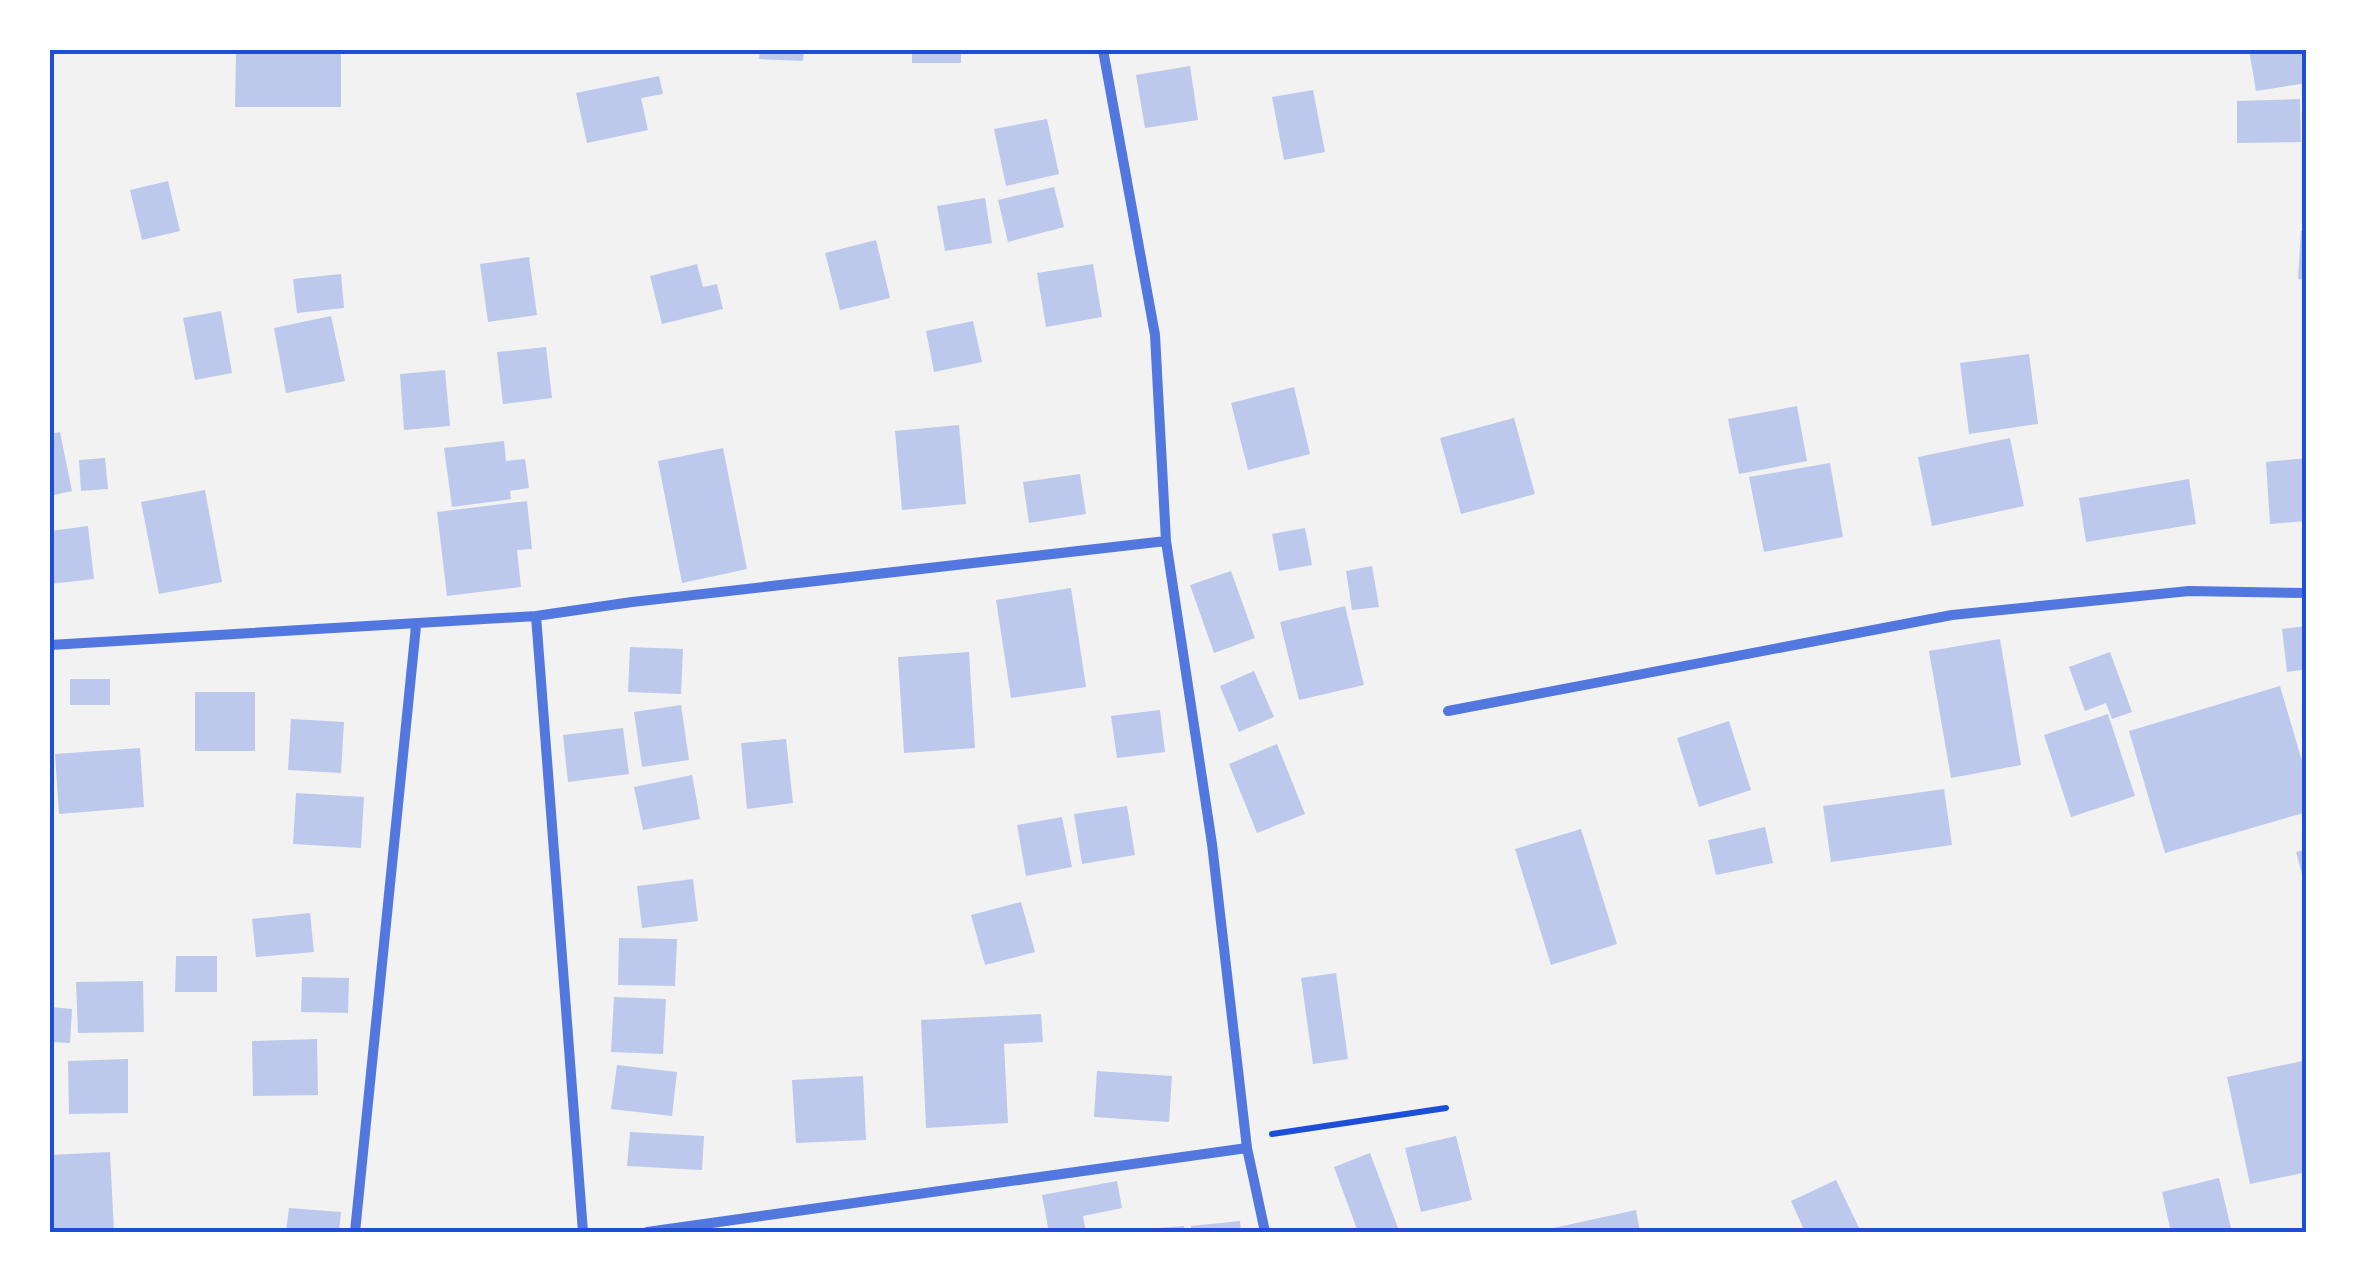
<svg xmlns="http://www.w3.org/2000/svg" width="2357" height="1282" font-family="Helvetica,sans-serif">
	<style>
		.building { fill: #bdc9ec }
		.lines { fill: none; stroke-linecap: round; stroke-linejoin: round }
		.path { stroke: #1d4ed8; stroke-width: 6 }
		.minor { stroke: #5277de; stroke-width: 10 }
		.neatline { fill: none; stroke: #1d4ed8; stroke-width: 4 }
	</style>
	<rect width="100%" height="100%" fill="#f2f2f2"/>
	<path class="building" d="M 760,50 L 804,50 L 803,61 L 759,59 Z
		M 912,50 L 961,50 L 961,63 L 912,63 Z
		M 2249,50 L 2307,50 L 2307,83 L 2256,91 Z
		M 341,52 L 341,107 L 235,107 L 236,53 Z
		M 1190,66 L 1198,120 L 1145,128 L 1136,75 Z
		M 659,76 L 663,94 L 641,98 L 648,130 L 587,143 L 576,93 Z
		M 1313,90 L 1325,152 L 1284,160 L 1272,97 Z
		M 2300,99 L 2301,142 L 2237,143 L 2237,101 Z
		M 1047,119 L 1059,174 L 1006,186 L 994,129 Z
		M 168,181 L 180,231 L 142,240 L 130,190 Z
		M 1054,187 L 1064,227 L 1008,242 L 998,200 Z
		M 985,198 L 992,243 L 945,251 L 937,206 Z
		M 2301,231 L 2307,231 L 2307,280 L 2298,279 Z
		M 876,240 L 890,298 L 840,310 L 825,253 Z
		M 529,257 L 537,315 L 488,322 L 480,264 Z
		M 697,264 L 703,287 L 717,284 L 723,309 L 662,324 L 650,276 Z
		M 1093,264 L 1102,317 L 1046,327 L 1037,273 Z
		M 341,274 L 344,308 L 297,313 L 293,279 Z
		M 221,311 L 232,373 L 195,380 L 183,318 Z
		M 331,316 L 345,381 L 286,393 L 274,328 Z
		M 973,321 L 982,362 L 934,372 L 926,331 Z
		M 546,347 L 552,398 L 503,404 L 497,352 Z
		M 2029,354 L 2038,424 L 1969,434 L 1960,363 Z
		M 445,370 L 450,426 L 404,430 L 400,374 Z
		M 1294,387 L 1310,454 L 1248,470 L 1231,403 Z
		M 1797,406 L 1807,461 L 1739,474 L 1728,419 Z
		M 1514,418 L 1535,494 L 1461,514 L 1440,438 Z
		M 959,425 L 966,504 L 902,510 L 895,431 Z
		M 60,432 L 72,491 L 50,496 L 50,434 Z
		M 2010,438 L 2024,506 L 1932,526 L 1918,457 Z
		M 504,441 L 506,461 L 525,459 L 529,488 L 510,491 L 511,499 L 452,507 L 444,448 Z
		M 723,448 L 747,569 L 682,583 L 658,461 Z
		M 105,458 L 108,489 L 81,491 L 79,460 Z
		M 2307,458 L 2307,521 L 2270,524 L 2266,462 Z
		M 1830,463 L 1843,537 L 1764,552 L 1749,477 Z
		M 1080,474 L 1086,514 L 1029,523 L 1023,482 Z
		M 2189,479 L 2196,524 L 2086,542 L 2079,498 Z
		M 205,490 L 222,582 L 159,594 L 141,502 Z
		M 527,501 L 532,549 L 517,550 L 521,587 L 447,596 L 437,512 Z
		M 88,526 L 94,579 L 50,584 L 50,531 Z
		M 1305,528 L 1312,565 L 1279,571 L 1272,534 Z
		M 1372,566 L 1379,607 L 1352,610 L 1346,571 Z
		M 1231,571 L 1255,638 L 1214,653 L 1190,585 Z
		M 1071,588 L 1086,687 L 1011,698 L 996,600 Z
		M 1345,606 L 1364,685 L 1299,700 L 1280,622 Z
		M 2307,626 L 2307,669 L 2287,672 L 2282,629 Z
		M 2000,639 L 2021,765 L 1951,778 L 1929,651 Z
		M 630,647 L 683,649 L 681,694 L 628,692 Z
		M 969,652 L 975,748 L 904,753 L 898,657 Z
		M 2110,652 L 2132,712 L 2112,719 L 2106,703 L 2085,711 L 2069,667 Z
		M 1254,671 L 1274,717 L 1239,732 L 1220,686 Z
		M 70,679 L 110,679 L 110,705 L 70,705 Z
		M 2280,686 L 2307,778 L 2307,812 L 2165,853 L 2129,731 Z
		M 195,692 L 255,692 L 255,751 L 195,751 Z
		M 681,705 L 689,760 L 642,767 L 634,712 Z
		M 1160,710 L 1165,752 L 1117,758 L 1111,716 Z
		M 2108,714 L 2135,796 L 2071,817 L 2044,735 Z
		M 291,719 L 344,722 L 341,773 L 288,770 Z
		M 1729,721 L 1751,790 L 1699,807 L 1677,738 Z
		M 623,728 L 629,774 L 568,782 L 563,735 Z
		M 786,739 L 793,803 L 747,809 L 741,743 Z
		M 1277,744 L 1305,814 L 1257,833 L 1229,764 Z
		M 140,748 L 144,807 L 59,814 L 55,754 Z
		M 692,775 L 700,819 L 643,830 L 634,787 Z
		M 1944,789 L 1952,845 L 1831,862 L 1823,806 Z
		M 296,793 L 364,797 L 361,848 L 293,844 Z
		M 1127,806 L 1135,855 L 1082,864 L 1074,814 Z
		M 1062,817 L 1072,867 L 1026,876 L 1017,825 Z
		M 1765,827 L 1773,863 L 1716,875 L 1708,840 Z
		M 1581,829 L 1617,944 L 1551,965 L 1515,849 Z
		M 2307,849 L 2307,889 L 2306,889 L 2296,852 Z
		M 693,879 L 698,921 L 642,928 L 637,886 Z
		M 1021,902 L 1035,952 L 985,965 L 971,915 Z
		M 310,913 L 314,952 L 256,957 L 252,919 Z
		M 619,938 L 677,939 L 675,986 L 618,985 Z
		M 176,956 L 217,956 L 217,992 L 175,992 Z
		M 1336,973 L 1348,1059 L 1313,1064 L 1301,978 Z
		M 302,977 L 349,978 L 348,1013 L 301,1012 Z
		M 143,981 L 144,1032 L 78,1033 L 76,982 Z
		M 614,997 L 666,999 L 663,1054 L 611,1052 Z
		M 50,1007 L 72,1009 L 70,1043 L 50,1042 Z
		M 1041,1014 L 1043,1042 L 1004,1044 L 1008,1123 L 926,1128 L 921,1020 Z
		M 317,1039 L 318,1095 L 253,1096 L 252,1041 Z
		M 128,1059 L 128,1113 L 69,1114 L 68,1061 Z
		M 2307,1060 L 2307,1172 L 2250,1184 L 2227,1077 Z
		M 617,1065 L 677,1072 L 672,1116 L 611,1109 Z
		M 1097,1071 L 1172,1076 L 1169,1122 L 1094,1117 Z
		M 863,1076 L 866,1140 L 796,1143 L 792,1080 Z
		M 630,1132 L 704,1136 L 702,1170 L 627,1166 Z
		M 1456,1136 L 1472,1200 L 1421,1212 L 1405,1148 Z
		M 110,1152 L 114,1232 L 50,1232 L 50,1155 Z
		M 1370,1153 L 1398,1228 L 1388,1232 L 1358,1232 L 1334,1167 Z
		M 2219,1178 L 2232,1232 L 2171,1232 L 2162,1192 Z
		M 1836,1180 L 1861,1232 L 1805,1232 L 1791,1201 Z
		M 1117,1181 L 1122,1208 L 1083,1216 L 1086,1232 L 1049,1232 L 1042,1195 Z
		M 289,1208 L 341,1212 L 339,1232 L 286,1232 Z
		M 1636,1210 L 1640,1232 L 1544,1232 L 1544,1230 Z
		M 1240,1221 L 1241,1232 L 1191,1232 L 1191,1226 Z
		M 1184,1226 L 1185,1232 L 1146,1232 L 1146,1229 Z"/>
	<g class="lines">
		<path class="path" d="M 1272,1134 L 1446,1108"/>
		<path class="minor" d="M 1103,50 L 1155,335 L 1166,541 L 1212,844 L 1247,1148 L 1265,1232
			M 536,616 L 583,1232
			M 50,645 L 536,616 L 632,602 L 1166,541
			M 1448,711 L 1952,615 L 2189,591 L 2307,593
			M 355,1232 L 416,626
			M 647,1232 L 1247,1148"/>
	</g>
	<rect width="2357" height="1282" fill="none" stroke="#ffffff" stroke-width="105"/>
	<rect x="52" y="52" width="2252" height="1178" class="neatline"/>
</svg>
